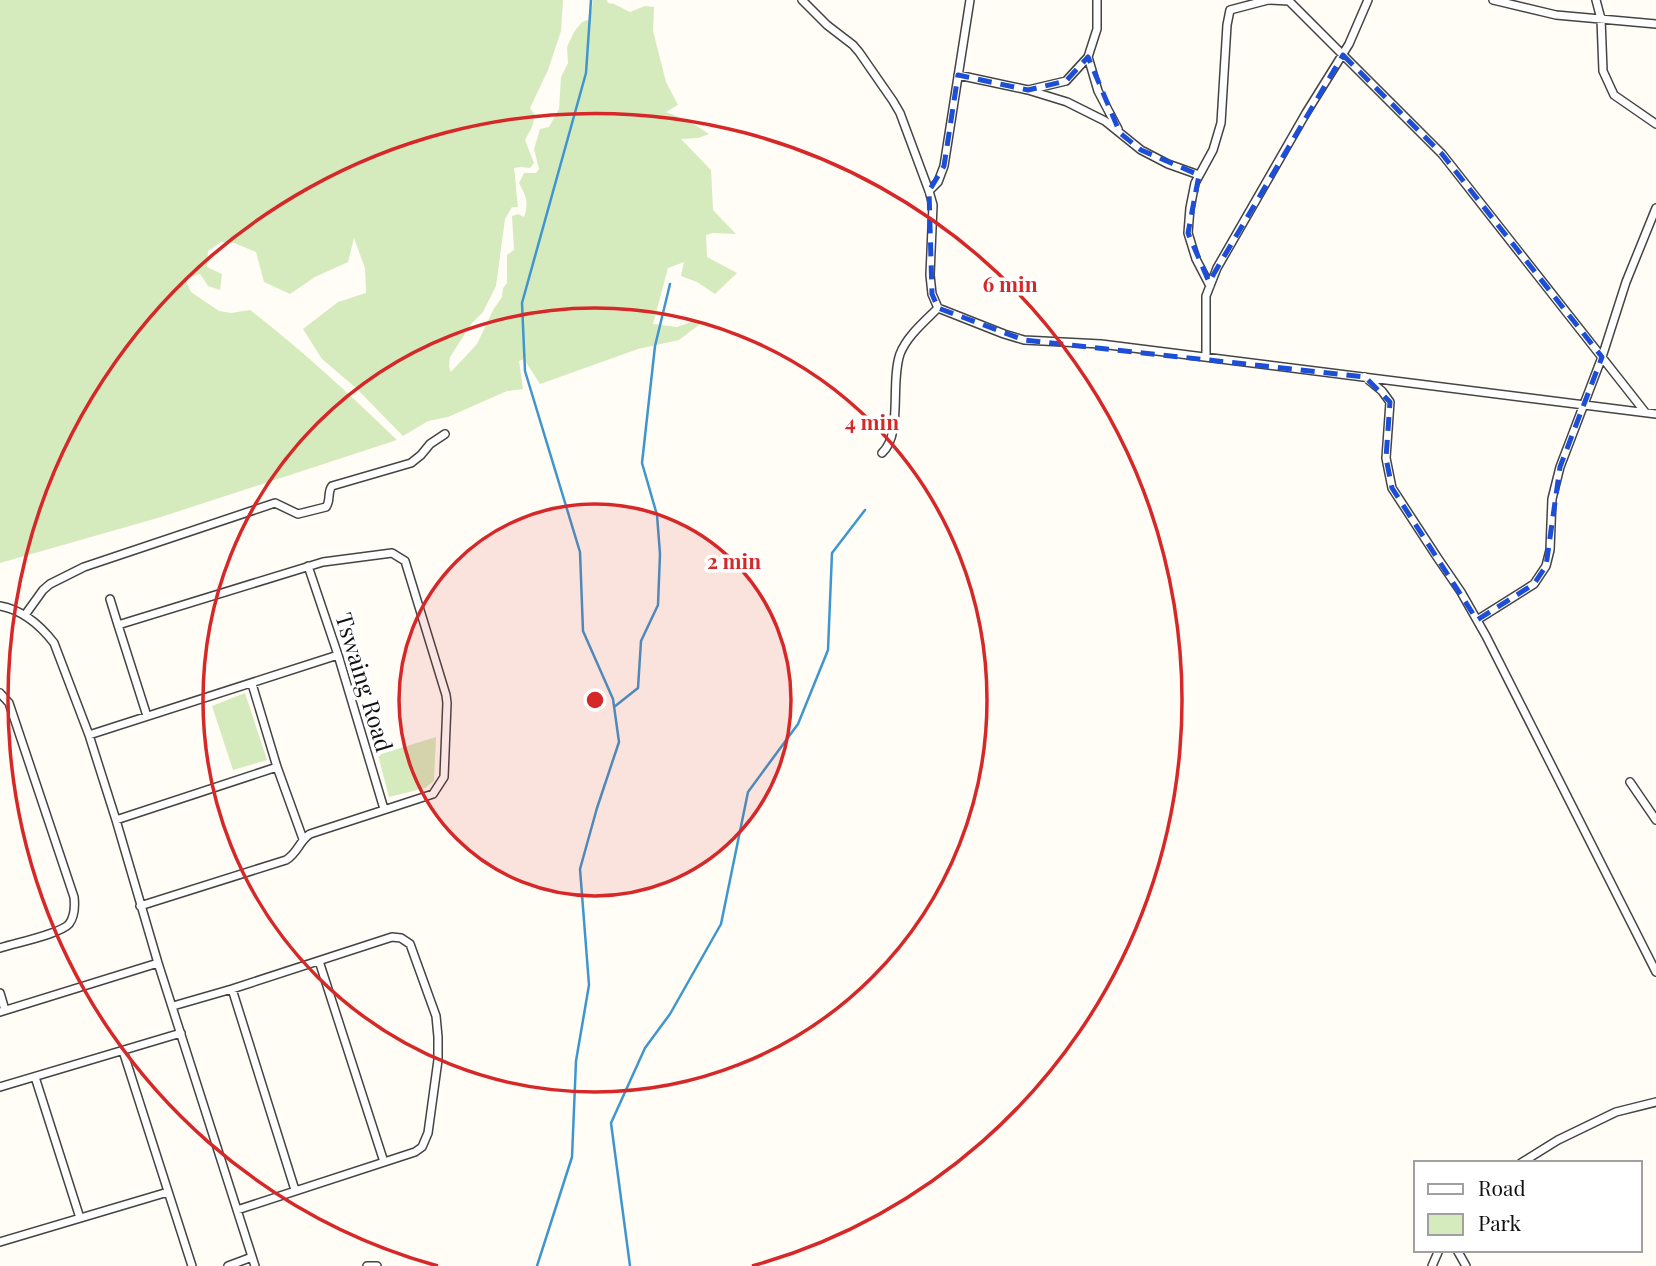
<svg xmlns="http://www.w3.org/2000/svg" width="1656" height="1266" font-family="'Playfair Display',serif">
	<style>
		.green { fill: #d5ebbd }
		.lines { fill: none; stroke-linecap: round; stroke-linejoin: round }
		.stream { stroke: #3f96cf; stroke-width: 2.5 }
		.street-casing { stroke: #444; stroke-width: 10 }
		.street { stroke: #fff; stroke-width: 7 }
		.marked { fill: none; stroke: #1d4ed8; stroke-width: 5; stroke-dasharray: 14 9; stroke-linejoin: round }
		.ring { fill: none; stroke: #d62828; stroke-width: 3.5 }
		.labels { text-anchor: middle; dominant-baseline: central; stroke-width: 7; stroke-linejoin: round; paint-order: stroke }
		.street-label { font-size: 23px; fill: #111; stroke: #fff }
		.centre { fill: #d62828; stroke: #fff; stroke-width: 3.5 }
		.ring-label { font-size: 21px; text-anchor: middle; font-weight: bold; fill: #d62828; stroke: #fff; stroke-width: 7; stroke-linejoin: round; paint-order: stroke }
	</style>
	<rect width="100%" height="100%" fill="#fffdf5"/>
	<path class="green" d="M 0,0 L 563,0 L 561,31 L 548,70 L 530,108 L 535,115 L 532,127 L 525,140 L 534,163 L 530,168 L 521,167 L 514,168 C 516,181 516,194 518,207 L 512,207 L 505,219 L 496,286 L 483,312 L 472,323 L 450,357 L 449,367 L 451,372 L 477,344 L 493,310 L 502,297 L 503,288 L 507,283 L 507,255 L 514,250 L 512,216 L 518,214 L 524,217 C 529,202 526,196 519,183 L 524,173 L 536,173 L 539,169 L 534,149 L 540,129 L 549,127 L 559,109 L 561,77 L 568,63 L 567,47 L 574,32 L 582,22 L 590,19 L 593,0 L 607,0 L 608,3 L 614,4 L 630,12 L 645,6 L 654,7 L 653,31 L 666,82 L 678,105 L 666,112 L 689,121 L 709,134 L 698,138 L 681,139 L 711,170 L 713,210 L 736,234 L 713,233 L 706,235 L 707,257 L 737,273 L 715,294 L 697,282 L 681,276 L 684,262 L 668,268 L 653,324 L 677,327 L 691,322 L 704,321 L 679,340 L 638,349 L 540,384 L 524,359 L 519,361 L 523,389 L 507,391 L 448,417 L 428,421 L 403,436 L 356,388 L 322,359 L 303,329 L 338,302 L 366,293 L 365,268 L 354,238 L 348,262 L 315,277 L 290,294 L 264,282 L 256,252 L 234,243 L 221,242 L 208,251 L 207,267 L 222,274 L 220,290 L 208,286 L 200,274 L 185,279 L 191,292 L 219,311 L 231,313 L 250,310 C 302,350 350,395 397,440 L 161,517 L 0,563 Z
		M 245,693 L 267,760 L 233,770 L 212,706 Z
		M 436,737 L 434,781 L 425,788 L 389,797 L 378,755 Z"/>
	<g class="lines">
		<path class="stream" d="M 614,707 L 638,688 L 641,641 L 658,605 L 660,554 L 657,515 L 642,463 L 655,346 L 670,284
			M 537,1266 L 572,1157 L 576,1061 L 589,985 L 580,869 L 597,808 L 619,742 L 613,699 L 583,631 L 580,552 L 525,371 L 522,303 L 586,73 L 591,0
			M 630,1266 L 611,1123 L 645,1048 L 670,1014 L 721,924 L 748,792 L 798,724 L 828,650 L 832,553 L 865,510"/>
		<g class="street-casing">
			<path id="street" d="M 802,0 L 827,25 L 853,45 L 859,52 L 893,101 L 900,113 L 929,191 L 933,205 L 930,275 L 932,294 L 938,308
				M 1269,0 L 1289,1 L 1442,154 L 1645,412
				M 1493,0 L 1556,15 L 1656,24
				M 1596,0 L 1601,19 L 1603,71 L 1614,95 L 1656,124
				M 1088,57 L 1098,91 L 1118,129
				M 958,75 L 1028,90 L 1067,102 L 1105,121 L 1141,150 L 1168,164 L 1199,175
				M 1028,90 L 1066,81 L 1088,57 L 1097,29 L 1097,0
				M 929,191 L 938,182 L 944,166 L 970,0
				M 1210,286 L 1196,259 L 1188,233 L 1190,208 L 1195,183 L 1213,150 L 1221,123 L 1227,25 L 1230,10 L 1268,0
				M 938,308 L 1004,334 L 1024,340 L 1101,344 L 1656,414
				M 1206,357 L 1206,296 L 1217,268 L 1306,113 L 1349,44 L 1368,0
				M 1365,377 L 1382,391 L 1390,402 L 1386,458 L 1392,488 L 1437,557 L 1461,592 L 1486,636 L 1656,972
				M 882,453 C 903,434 890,383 900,354 C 907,336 924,322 938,308
				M 308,566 L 338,655 L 384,809
				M 110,599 L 118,625
				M 0,606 C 23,610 40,625 54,643 L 89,735 L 116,820 L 158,963 L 255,1266
				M 25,615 L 43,590 L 50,584 L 84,567 L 275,503 L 298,514 L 326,507 C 331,501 327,492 332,486 L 411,463 L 421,455 L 430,444 L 445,434
				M 1477,620 L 1534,584 L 1546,566 L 1550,550 L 1552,499 L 1560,467 L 1602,357 L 1626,282 L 1656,208
				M 252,684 L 277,767 L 303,839
				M 0,693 L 9,703 L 74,897 C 75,906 75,916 69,924 C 60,934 15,943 0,948
				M 89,735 L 338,655
				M 1630,782 L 1656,820
				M 116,820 L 277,767
				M 140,906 L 286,860 C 298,853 299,841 310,834 L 433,794 L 444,777 L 447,703 L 446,695 L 405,561 L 392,553 L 323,562 L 118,625 L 147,716
				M 319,961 L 384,1162
				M 232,989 L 295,1190
				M 0,993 L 5,1010
				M 173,1006 L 232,989 L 392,937 L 401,938 L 410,944 L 436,1016 L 438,1037 L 438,1060 L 428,1133 L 422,1147 L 415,1152 L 237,1210
				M 0,1012 L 158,963
				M 123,1051 L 192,1266
				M 35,1077 L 80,1218
				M 0,1087 L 181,1033
				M 1521,1163 L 1558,1140 L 1616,1112 L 1656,1102
				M 0,1242 L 168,1192
				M 1457,1250 L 1466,1266
				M 228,1266 L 252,1257
				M 367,1266 L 377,1266
				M 1432,1266 L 1439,1250"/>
		</g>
		<use href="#street" class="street"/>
	</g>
	<path class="marked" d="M 1343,55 L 1442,154 L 1602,357 L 1560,467 L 1546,566 L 1534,584 L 1477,620 L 1392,488 L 1386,458 L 1390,402 L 1365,377 L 1024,340 L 938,308 L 932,294 L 929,191 L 944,166 L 958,75 L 1028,90 L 1066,81 L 1088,57 L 1120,133 L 1141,150 L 1199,175 L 1188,233 L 1209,282 Z"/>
	<circle cx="595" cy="700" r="196" fill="#d62828" fill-opacity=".12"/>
	<g class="ring">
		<circle cx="595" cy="700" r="196"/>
		<circle cx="595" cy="700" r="392"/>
		<path d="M438 1266A587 587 0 1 1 752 1266"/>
	</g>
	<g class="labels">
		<g class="street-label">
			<text transform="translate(365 682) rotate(73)">Tswaing Road</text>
		</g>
	</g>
	<circle cx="595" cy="700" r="10" class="centre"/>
	<g class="ring-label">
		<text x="1010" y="292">6 min</text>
		<text x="872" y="430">4 min</text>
		<text x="734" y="569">2 min</text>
	</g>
	<rect x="1414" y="1161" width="228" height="91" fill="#ffffff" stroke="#a0a0a0" stroke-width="2"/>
	<rect x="1428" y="1184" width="35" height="10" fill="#ffffff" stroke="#a0a0a0" stroke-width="2"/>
	<text x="1478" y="1196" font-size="21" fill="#111111">Road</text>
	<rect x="1428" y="1214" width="35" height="21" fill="#d5ebbd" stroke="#a0a0a0" stroke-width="2"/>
	<text x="1478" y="1231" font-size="21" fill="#111111">Park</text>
</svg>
